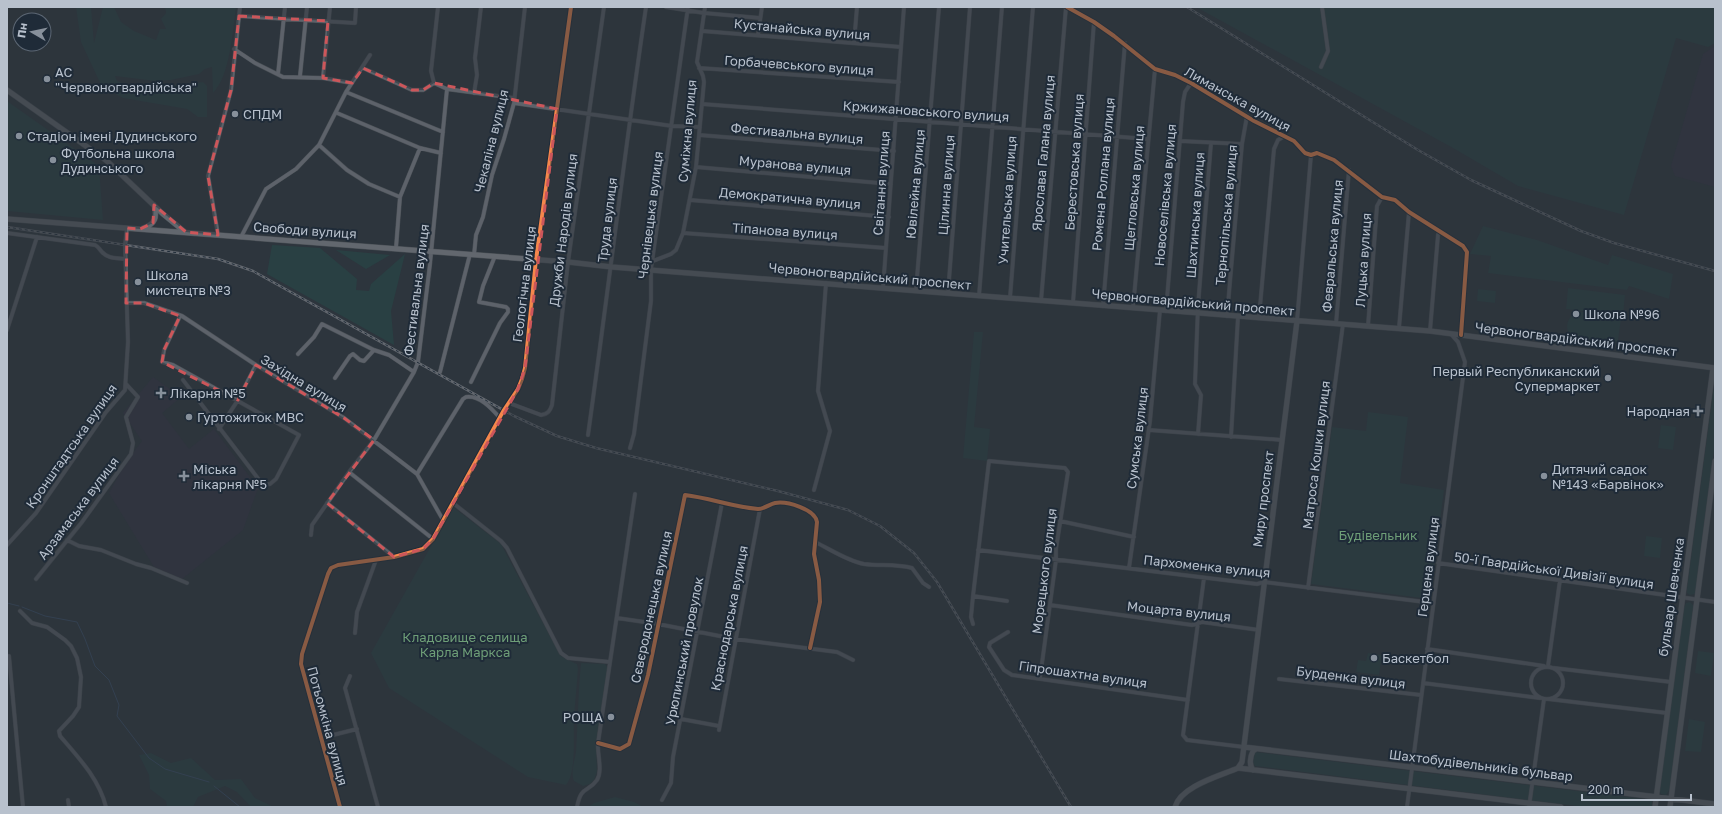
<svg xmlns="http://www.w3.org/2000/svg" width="1722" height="814" font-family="'Golos Text',sans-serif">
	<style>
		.medical { fill: #333343 }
		.green { fill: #294043 }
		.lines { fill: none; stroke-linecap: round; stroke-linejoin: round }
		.stream { stroke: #3a4f69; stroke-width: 1 }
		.street-casing { stroke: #4b5157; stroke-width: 4.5 }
		.secondary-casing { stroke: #4b5157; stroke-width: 6 }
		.street { stroke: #5d626a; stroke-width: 3.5 }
		.secondary { stroke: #62676e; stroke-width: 5 }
		.rail-casing { stroke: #62676e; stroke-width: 2.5 }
		.rail { stroke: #1f2b38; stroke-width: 1; stroke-dasharray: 3; stroke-linecap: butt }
		.cycleway-casing { stroke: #1f2b38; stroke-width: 6 }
		.cycleway { stroke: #f5874c; stroke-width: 4 }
		.marked { fill: none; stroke: #cd565a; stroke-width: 3; stroke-dasharray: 8 5; stroke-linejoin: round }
		.poi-dot { fill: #87909b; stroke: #1f2b38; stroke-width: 1.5 }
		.labels { text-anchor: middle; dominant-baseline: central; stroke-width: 4; stroke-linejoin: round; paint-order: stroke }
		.street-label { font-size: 13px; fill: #b8c1cd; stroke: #1f2b38 }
		.poi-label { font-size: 13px; fill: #b8c1cd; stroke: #1f2b38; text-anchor: start }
		.park-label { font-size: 13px; fill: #6e9e77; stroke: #1f2b38 }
	</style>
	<rect width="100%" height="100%" fill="#2d353d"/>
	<path class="medical" d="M 1715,46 L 1715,187 L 1675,176 L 1671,166 L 1703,54 Z
		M 153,377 L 181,397 L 162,413 L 189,449 L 214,429 L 258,488 L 243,530 L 182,579 L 154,567 L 109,493 L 125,464 L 142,441 L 123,413 Z"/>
	<path class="green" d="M 76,7 L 91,7 L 94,43 L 103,7 L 114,7 L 121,22 L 134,31 L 156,40 L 160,29 L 166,29 L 161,19 L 166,13 L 165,7 L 236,7 C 233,30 230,76 213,93 L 212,67 L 205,69 L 199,74 L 171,80 L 155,81 L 115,76 L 117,81 C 144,91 175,85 203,82 L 207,86 L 207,117 L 198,117 L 187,109 L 123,98 L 102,87 L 81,42 Z
		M 1196,7 L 1715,7 L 1715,43 L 1708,47 L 1676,38 L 1624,215 L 1518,186 L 1453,148 Z
		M 7,101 L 99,166 L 103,220 L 7,211 Z
		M 1483,226 L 1537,240 L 1608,265 L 1612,255 L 1673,274 L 1669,299 L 1629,286 L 1627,290 L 1488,273 L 1491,256 L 1470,254 Z
		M 272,245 L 320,248 L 357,279 L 356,290 L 369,291 L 371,284 L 405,254 L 391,311 L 394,345 L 267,274 Z
		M 336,250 L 390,255 L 366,269 Z
		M 1568,288 L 1625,295 L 1623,316 L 1566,309 Z
		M 1478,289 L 1496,291 L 1495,303 L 1477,301 Z
		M 1577,311 L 1618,317 L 1621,319 L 1618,340 L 1615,343 L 1573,337 C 1562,329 1568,317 1577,311 Z
		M 974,332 L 983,332 L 974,427 L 990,429 L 987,461 L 963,458 Z
		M 1715,387 L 1714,451 L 1696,591 L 1695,594 L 1690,595 L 1687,593 L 1687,589 L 1713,392 Z
		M 1368,412 L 1408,417 L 1400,483 L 1444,490 L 1430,599 L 1311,584 L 1332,427 L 1366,431 Z
		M 1661,425 L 1676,427 L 1673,450 L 1658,448 Z
		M 453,507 L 501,544 L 560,655 L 566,659 L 577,664 L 578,669 C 577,685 575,702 574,718 C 573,733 577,773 566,785 L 528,777 L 389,688 L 371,653 Z
		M 1646,536 L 1662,538 L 1660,558 L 1644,556 Z
		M 1690,602 L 1693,605 L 1693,609 L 1670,789 L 1666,795 L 1661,794 L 1660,792 L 1660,785 L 1684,608 L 1686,603 Z
		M 1698,651 L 1714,653 L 1711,676 L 1695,673 Z
		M 1368,653 L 1382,655 L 1379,675 L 1356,672 L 1358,660 L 1366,661 Z
		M 581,663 L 605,664 L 608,668 L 596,743 L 597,772 L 594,780 L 590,784 L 583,786 L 574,781 C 570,772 575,760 576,751 C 578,721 578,692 581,663 Z
		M 1689,719 L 1705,722 L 1701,752 L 1685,751 Z
		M 1255,752 L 1652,800 L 1652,807 L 1585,807 L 1255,766 L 1253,763 Z
		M 151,753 L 171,763 L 191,758 L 215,780 L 241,779 L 255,798 L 274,807 L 251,807 L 237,792 L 225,786 L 198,797 L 193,807 L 167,807 L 166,801 L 150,789 L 149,775 L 139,755 Z
		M 615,797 L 634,802 L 644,807 L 588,807 L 594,803 Z"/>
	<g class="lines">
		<path class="stream" d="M 7,603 L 19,606
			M 22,607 L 45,616 L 77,622 L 85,639 L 95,666 L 109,680 L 119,705 L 117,716 L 149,758 L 165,769 L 209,782
			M 214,786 L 240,807"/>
		<g class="street-casing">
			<path id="street" d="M 666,7 L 704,13 L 760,18
				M 1067,7 L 1094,22 L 1114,36 L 1155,69 L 1175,75 L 1191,83 L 1254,121 L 1294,141 L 1305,153 L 1311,155 L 1317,153 L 1334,160 L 1382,197 L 1395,200 L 1409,212 L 1463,246 L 1467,252 L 1461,335
				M 239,16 L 355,23 L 356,7
				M 702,31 L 901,47
				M 758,35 L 762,7
				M 854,43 L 857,7
				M 234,49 L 255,63 L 283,77 L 323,78 L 352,83
				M 1321,67 L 1328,51 L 1322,7
				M 363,68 L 412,90 L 423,90 L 434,83 L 447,89 L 514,98
				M 699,68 L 899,82
				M 278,74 L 285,7
				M 300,76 L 307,7
				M 323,78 L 330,7
				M 434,83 L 431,71 L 438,7
				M 346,92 L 443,132
				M 474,93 L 477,75 L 475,58 L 481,7
				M 514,103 L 672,126 L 700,127
				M 702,104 L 1148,139
				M 337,113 L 420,148 L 441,153
				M 699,135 L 894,151
				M 1180,141 L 1242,144
				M 319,145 L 347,170 L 369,184 L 400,197
				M 696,167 L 891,184
				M 690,200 L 889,217
				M 7,233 L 95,245 C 99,247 99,249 102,252 C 108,259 117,258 125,259
				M 683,233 L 886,248
				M 218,235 L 208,176 L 231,90 L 240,7
				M 241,237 L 266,189 L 296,169 L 319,145 L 346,92 L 370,55
				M 396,248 L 400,197 L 420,148
				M 474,255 L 476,235 L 483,217 L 492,175 L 504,139 L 514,103 L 525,7
				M 653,261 L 671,254 L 676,250 L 683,233 L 696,167 L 704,82 L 703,76 L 697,62 L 705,7
				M 883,288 L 904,7
				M 916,290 L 939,7
				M 948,293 L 970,7
				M 979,296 L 1002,7
				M 1010,298 L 1033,7
				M 1041,301 L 1066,7
				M 126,303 L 144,303 L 182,316 L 256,365 L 344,418 L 417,474 L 443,520
				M 1073,303 L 1094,22
				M 1103,306 L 1125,43
				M 1133,308 L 1155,69
				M 1166,311 L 1183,102 L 1185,92 L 1191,83
				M 180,316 L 164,350 L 162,362 L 173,365 L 299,435 L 276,479 L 270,484 L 264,485 L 260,481 L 183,380
				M 1227,316 L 1242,144 L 1247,116
				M 1259,318 L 1274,149 L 1278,140 L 1283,137
				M 1297,321 L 1311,155
				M 1336,324 L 1349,170
				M 1368,326 L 1377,206 L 1382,197
				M 1399,328 L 1409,212
				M 7,330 L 37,237
				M 1430,331 L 1438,235 L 1439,232
				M 298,354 L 314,337 L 322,324 L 374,350 L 389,355 L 414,372
				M 440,372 L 470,254
				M 335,378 L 350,356 L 353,354 L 360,360 L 364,361 L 374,350
				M 471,382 L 500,323 L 508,312 L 508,309 L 506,307 L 479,302 L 483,286 L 495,256
				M 509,403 L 541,415 C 548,414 550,411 552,405 L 568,262 L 604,7
				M 219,429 L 238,400 L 256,365
				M 1149,430 L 1282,440
				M 1198,434 L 1201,395 L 1195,384 L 1198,306 L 1211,143
				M 588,435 C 608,292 625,149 646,7
				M 1231,437 L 1238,317
				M 630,448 L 634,434 L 651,301 L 651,269 L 688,7
				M 349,472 L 433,539
				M 417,474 L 463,399 L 466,397 C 480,395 492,409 500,418
				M 814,490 L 830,431 L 818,391 L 826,283
				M 327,503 L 394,557
				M 453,503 L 501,541 L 507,548 L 561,653 L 568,658 L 610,662
				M 1060,521 L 1134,537
				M 311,535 L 312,525 L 349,472 L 374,440 L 414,372 L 418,362 L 430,264 L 447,89
				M 67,540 L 79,546 L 101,550 L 136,564 L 151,568 L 187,583
				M 815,542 C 830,549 847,561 864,564 C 880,566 896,564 912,568 L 923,583 L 929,587
				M 7,545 L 36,513 L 106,412 L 125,390 L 128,342 L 125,245 L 127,228
				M 978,550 L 1257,584 L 1264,582 L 1433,603
				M 1438,563 L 1715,602
				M 1129,568 L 1150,421 L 1160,310
				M 1204,578 L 1183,735 L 1187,740 L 1244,747
				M 36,579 L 82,522 L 131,454 L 133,443 L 126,417 L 138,397 L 126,384
				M 1308,588 L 1343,324
				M 1007,601 L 973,596 L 989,461 L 1065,468 L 1068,472 L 1056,549 L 1056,560 L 1040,678
				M 1050,605 L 1192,625 L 1202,622 L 1259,630
				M 20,611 L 32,623 L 47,627 L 65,640 L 71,646 L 77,658 L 81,677 L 79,707 L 73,716 L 59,731 L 60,736 C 79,758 99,779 106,807
				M 617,618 L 658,624 L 735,639 L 837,652 L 853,660
				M 973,624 L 971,617 L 973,596
				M 1008,632 L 990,643 L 989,647 L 1004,670 L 1012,675 L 1188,700
				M 355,633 L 357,612 L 376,560
				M 1427,649 L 1544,666
				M 9,656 L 23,807
				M 1548,666 L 1560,580
				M1531 683a16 16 0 1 1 32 0a16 16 0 1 1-32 0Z
				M 1554,668 L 1671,682
				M 350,676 L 345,688 L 378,807
				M 1279,679 L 1421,695
				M 1423,683 L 1540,698
				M 1548,699 L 1667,713
				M 681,719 L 719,726
				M 719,730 L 760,509
				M 321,738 L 357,729
				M 598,743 L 620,749 L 629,744 L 648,675 L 685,495 C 710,498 733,507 758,509 C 764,509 770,504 775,503 C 787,501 815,509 817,522 L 814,554 L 819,580 L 820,602 L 810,648
				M 68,800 L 69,807
				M 662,800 L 671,783 L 673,757 L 722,503
				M 340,807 L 301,664 L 302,654 L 328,574 L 331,568 L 338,565 L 394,557 L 423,549 L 433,539 L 504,410 L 518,389 L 522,379 L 525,368 L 536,260 L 571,7
				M 577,807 C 581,785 588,793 597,780 C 603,770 597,754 598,743 L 635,494
				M 1407,807 L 1465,362 L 1458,342 L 1451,334
				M 1529,807 L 1544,699"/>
		</g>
		<g class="secondary-casing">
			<path id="secondary" d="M 7,90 L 107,161 L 163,214 L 185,232
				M 7,219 L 568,262 L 612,267 L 1430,331 L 1715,368
				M 143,228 C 156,224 157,217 154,205
				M 1244,747 L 1715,804
				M 1238,768 L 1561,807
				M 1253,770 C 1249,765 1250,757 1253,751 L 1256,749
				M 1175,807 C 1181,786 1220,776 1238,768 L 1242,762 L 1297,321
				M 1655,807 L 1713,368
				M 1670,807 L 1715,461"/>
		</g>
		<use href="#street" class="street"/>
		<use href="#secondary" class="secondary"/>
		<g class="rail-casing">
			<path id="rail" d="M 1187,7 L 1418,150 L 1471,180 L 1581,231 L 1614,243 L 1715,271
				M 7,227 L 218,259 L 253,271 L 514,416 L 557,436 L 596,448 L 778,491 L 848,510 L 880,526 L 914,553 L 937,582 L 1071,807"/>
		</g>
		<use href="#rail" class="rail"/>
		<g class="cycleway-casing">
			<path id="cycleway" d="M 1067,7 L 1094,22 L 1114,36 L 1155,69 L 1175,75 L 1191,83 L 1254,121 L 1294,141 L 1305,153 L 1311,155 L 1317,153 L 1334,160 L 1382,197 L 1395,200 L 1409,212 L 1463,246 L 1467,252 L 1461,335
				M 598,743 L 620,749 L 629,744 L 648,675 L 685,495 C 710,498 733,507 758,509 C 764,509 770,504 775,503 C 787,501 815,509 817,522 L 814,554 L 819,580 L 820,602 L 810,648
				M 340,807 L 301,664 L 302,654 L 328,574 L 331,568 L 338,565 L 394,557 L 423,549 L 433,539 L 504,410 L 518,389 L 522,379 L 525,368 L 536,260 L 571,7"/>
		</g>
		<use href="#cycleway" class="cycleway"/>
	</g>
	<path d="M0 0H1722V814H0ZM 239,16 L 328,21 L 323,78 L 352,83 L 363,68 L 412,90 L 423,90 L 434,83 L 557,109 L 525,368 L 518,389 L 433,539 L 423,549 L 394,557 L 327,503 L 374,440 L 344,418 L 256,365 L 238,400 L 162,362 L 164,350 L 180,316 L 144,303 L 126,303 L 127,228 L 140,229 L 153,223 L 154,205 L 186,232 L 218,235 L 208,176 L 231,90 Z" fill="#2d353d" fill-opacity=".55" fill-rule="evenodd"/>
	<path class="marked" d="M 239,16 L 328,21 L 323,78 L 352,83 L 363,68 L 412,90 L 423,90 L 434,83 L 557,109 L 525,368 L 518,389 L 433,539 L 423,549 L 394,557 L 327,503 L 374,440 L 344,418 L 256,365 L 238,400 L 162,362 L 164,350 L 180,316 L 144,303 L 126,303 L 127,228 L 140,229 L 153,223 L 154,205 L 186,232 L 218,235 L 208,176 L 231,90 Z"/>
	<g class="poi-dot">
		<circle cx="47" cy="79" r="4"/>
		<circle cx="235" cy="114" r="4"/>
		<circle cx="19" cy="136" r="4"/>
		<circle cx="53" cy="160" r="4"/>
		<circle cx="138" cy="282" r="4"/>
		<circle cx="1576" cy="314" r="4"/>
		<circle cx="1608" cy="378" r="4"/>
		<path d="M159 387h4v4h4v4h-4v4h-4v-4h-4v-4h4z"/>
		<path d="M1696 405h4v4h4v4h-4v4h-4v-4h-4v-4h4z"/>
		<circle cx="189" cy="417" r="4"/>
		<path d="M182 470h4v4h4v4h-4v4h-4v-4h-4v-4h4z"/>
		<circle cx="1544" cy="476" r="4"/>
		<circle cx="1374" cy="658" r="4"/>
		<circle cx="611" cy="717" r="4"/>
	</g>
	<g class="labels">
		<g class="street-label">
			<text transform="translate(802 29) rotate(5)">Кустанайська вулиця</text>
			<text transform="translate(799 65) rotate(4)">Горбачевського вулиця</text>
			<text transform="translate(1238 99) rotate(29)">Лиманська вулиця</text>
			<text transform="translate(926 111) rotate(4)">Кржижановського вулиця</text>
			<text transform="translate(687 131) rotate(-85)">Суміжна вулиця</text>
			<text transform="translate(797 133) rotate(5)">Фестивальна вулиця</text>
			<text transform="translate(491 141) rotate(-76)">Чекаліна вулиця</text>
			<text transform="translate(1043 153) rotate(-85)">Ярослава Галана вулиця</text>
			<text transform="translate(1074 162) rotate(-86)">Берестовська вулиця</text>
			<text transform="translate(795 165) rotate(5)">Муранова вулиця</text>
			<text transform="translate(1103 174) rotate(-85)">Ромена Роллана вулиця</text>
			<text transform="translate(881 183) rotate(-86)">Світання вулиця</text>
			<text transform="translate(915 184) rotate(-85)">Ювілейна вулиця</text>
			<text transform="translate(946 185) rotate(-86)">Цілинна вулиця</text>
			<text transform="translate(1134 188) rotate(-85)">Щегловська вулиця</text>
			<text transform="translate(1165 195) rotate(-85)">Новоселівська вулиця</text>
			<text transform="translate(790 198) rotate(5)">Демократична вулиця</text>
			<text transform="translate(1007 200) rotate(-86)">Учительська вулиця</text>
			<text transform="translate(650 215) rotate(-83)">Чернівецька вулиця</text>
			<text transform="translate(1195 215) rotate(-86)">Шахтинська вулиця</text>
			<text transform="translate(1226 215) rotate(-85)">Тернопільська вулиця</text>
			<text transform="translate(607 220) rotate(-83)">Труда вулиця</text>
			<text transform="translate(305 230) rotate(4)">Свободи вулиця</text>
			<text transform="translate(563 230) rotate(-83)">Дружби Народів вулиця</text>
			<text transform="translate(785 231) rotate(4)">Тіпанова вулиця</text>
			<text transform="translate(1332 246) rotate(-85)">Февральська вулиця</text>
			<text transform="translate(1363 260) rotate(-86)">Луцька вулиця</text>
			<text transform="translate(870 276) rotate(5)">Червоногвардійський проспект</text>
			<text transform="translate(524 284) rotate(-83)">Геологічна вулиця</text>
			<text transform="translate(416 290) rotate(-83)">Фестивальна вулиця</text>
			<text transform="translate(1193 302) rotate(5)">Червоногвардійський проспект</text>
			<text transform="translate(1576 339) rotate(7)">Червоногвардійський проспект</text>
			<text transform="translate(304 383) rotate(31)">Західна вулиця</text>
			<text transform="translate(1137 438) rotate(-83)">Сумська вулиця</text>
			<text transform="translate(71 446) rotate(-55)">Кронштадтська вулиця</text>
			<text transform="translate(1316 455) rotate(-83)">Матроса Кошки вулиця</text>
			<text transform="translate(1263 499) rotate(-83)">Миру проспект</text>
			<text transform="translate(78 508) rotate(-53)">Арзамаська вулиця</text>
			<text transform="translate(1207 566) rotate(6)">Пархоменка вулиця</text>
			<text transform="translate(1428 567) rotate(-83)">Герцена вулиця</text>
			<text transform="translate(1554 570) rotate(8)">50-ї Гвардійської Дивізії вулиця</text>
			<text transform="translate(1044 571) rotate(-83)">Морецького вулиця</text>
			<text transform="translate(1671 597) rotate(-82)">бульвар Шевченка</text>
			<text transform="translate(651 607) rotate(-78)">Сєвєродонецька вулиця</text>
			<text transform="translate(1179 611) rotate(6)">Моцарта вулиця</text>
			<text transform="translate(729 618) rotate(-79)">Краснодарська вулиця</text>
			<text transform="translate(684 651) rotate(-79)">Урюпинський провулок</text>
			<text transform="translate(1083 674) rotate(8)">Гіпрошахтна вулиця</text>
			<text transform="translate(1351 677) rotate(7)">Бурденка вулиця</text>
			<text transform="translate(328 726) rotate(75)">Потьомкіна вулиця</text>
			<text transform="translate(1481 765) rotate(7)">Шахтобудівельників бульвар</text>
		</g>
		<g class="poi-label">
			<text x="55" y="72">АС<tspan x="55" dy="15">"Червоногвардійська"</tspan></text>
			<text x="243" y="114">СПДМ</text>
			<text x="27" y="136">Стадіон імені Дудинського</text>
			<text x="61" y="153">Футбольна школа<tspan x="61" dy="15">Дудинського</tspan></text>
			<text x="146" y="275">Школа<tspan x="146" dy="15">мистецтв №3</tspan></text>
			<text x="1584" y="314">Школа №96</text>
			<text x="1600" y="371" text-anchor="end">Первый Республиканский<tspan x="1600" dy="15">Супермаркет</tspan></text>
			<text x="170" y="393">Лікарня №5</text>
			<text x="1690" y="411" text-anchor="end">Народная</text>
			<text x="197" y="417">Гуртожиток МВС</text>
			<text x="193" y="469">Міська<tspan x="193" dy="15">лікарня №5</tspan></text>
			<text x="1552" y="469">Дитячий садок<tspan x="1552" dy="15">№143 «Барвінок»</tspan></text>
			<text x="1382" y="658">Баскетбол</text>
			<text x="603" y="717" text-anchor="end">РОЩА</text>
		</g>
		<g class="park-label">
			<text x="1378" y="535">Будівельник</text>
			<text x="465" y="637">Кладовище селища<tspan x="465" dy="15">Карла Маркса</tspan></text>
		</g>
	</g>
	<rect width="1722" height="814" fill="none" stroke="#b8c1cd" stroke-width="16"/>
	<g transform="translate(32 32) rotate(279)"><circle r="19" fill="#1f2b38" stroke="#5c6774"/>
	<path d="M0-3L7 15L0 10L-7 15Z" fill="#87909b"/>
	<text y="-6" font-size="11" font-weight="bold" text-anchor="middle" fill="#b8c1cd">Пн</text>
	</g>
	<path d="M1582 794v6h109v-6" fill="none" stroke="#b8c1cd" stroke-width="2"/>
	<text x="1588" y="794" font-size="12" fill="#b8c1cd" stroke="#1f2b38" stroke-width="3" paint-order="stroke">200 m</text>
</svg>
